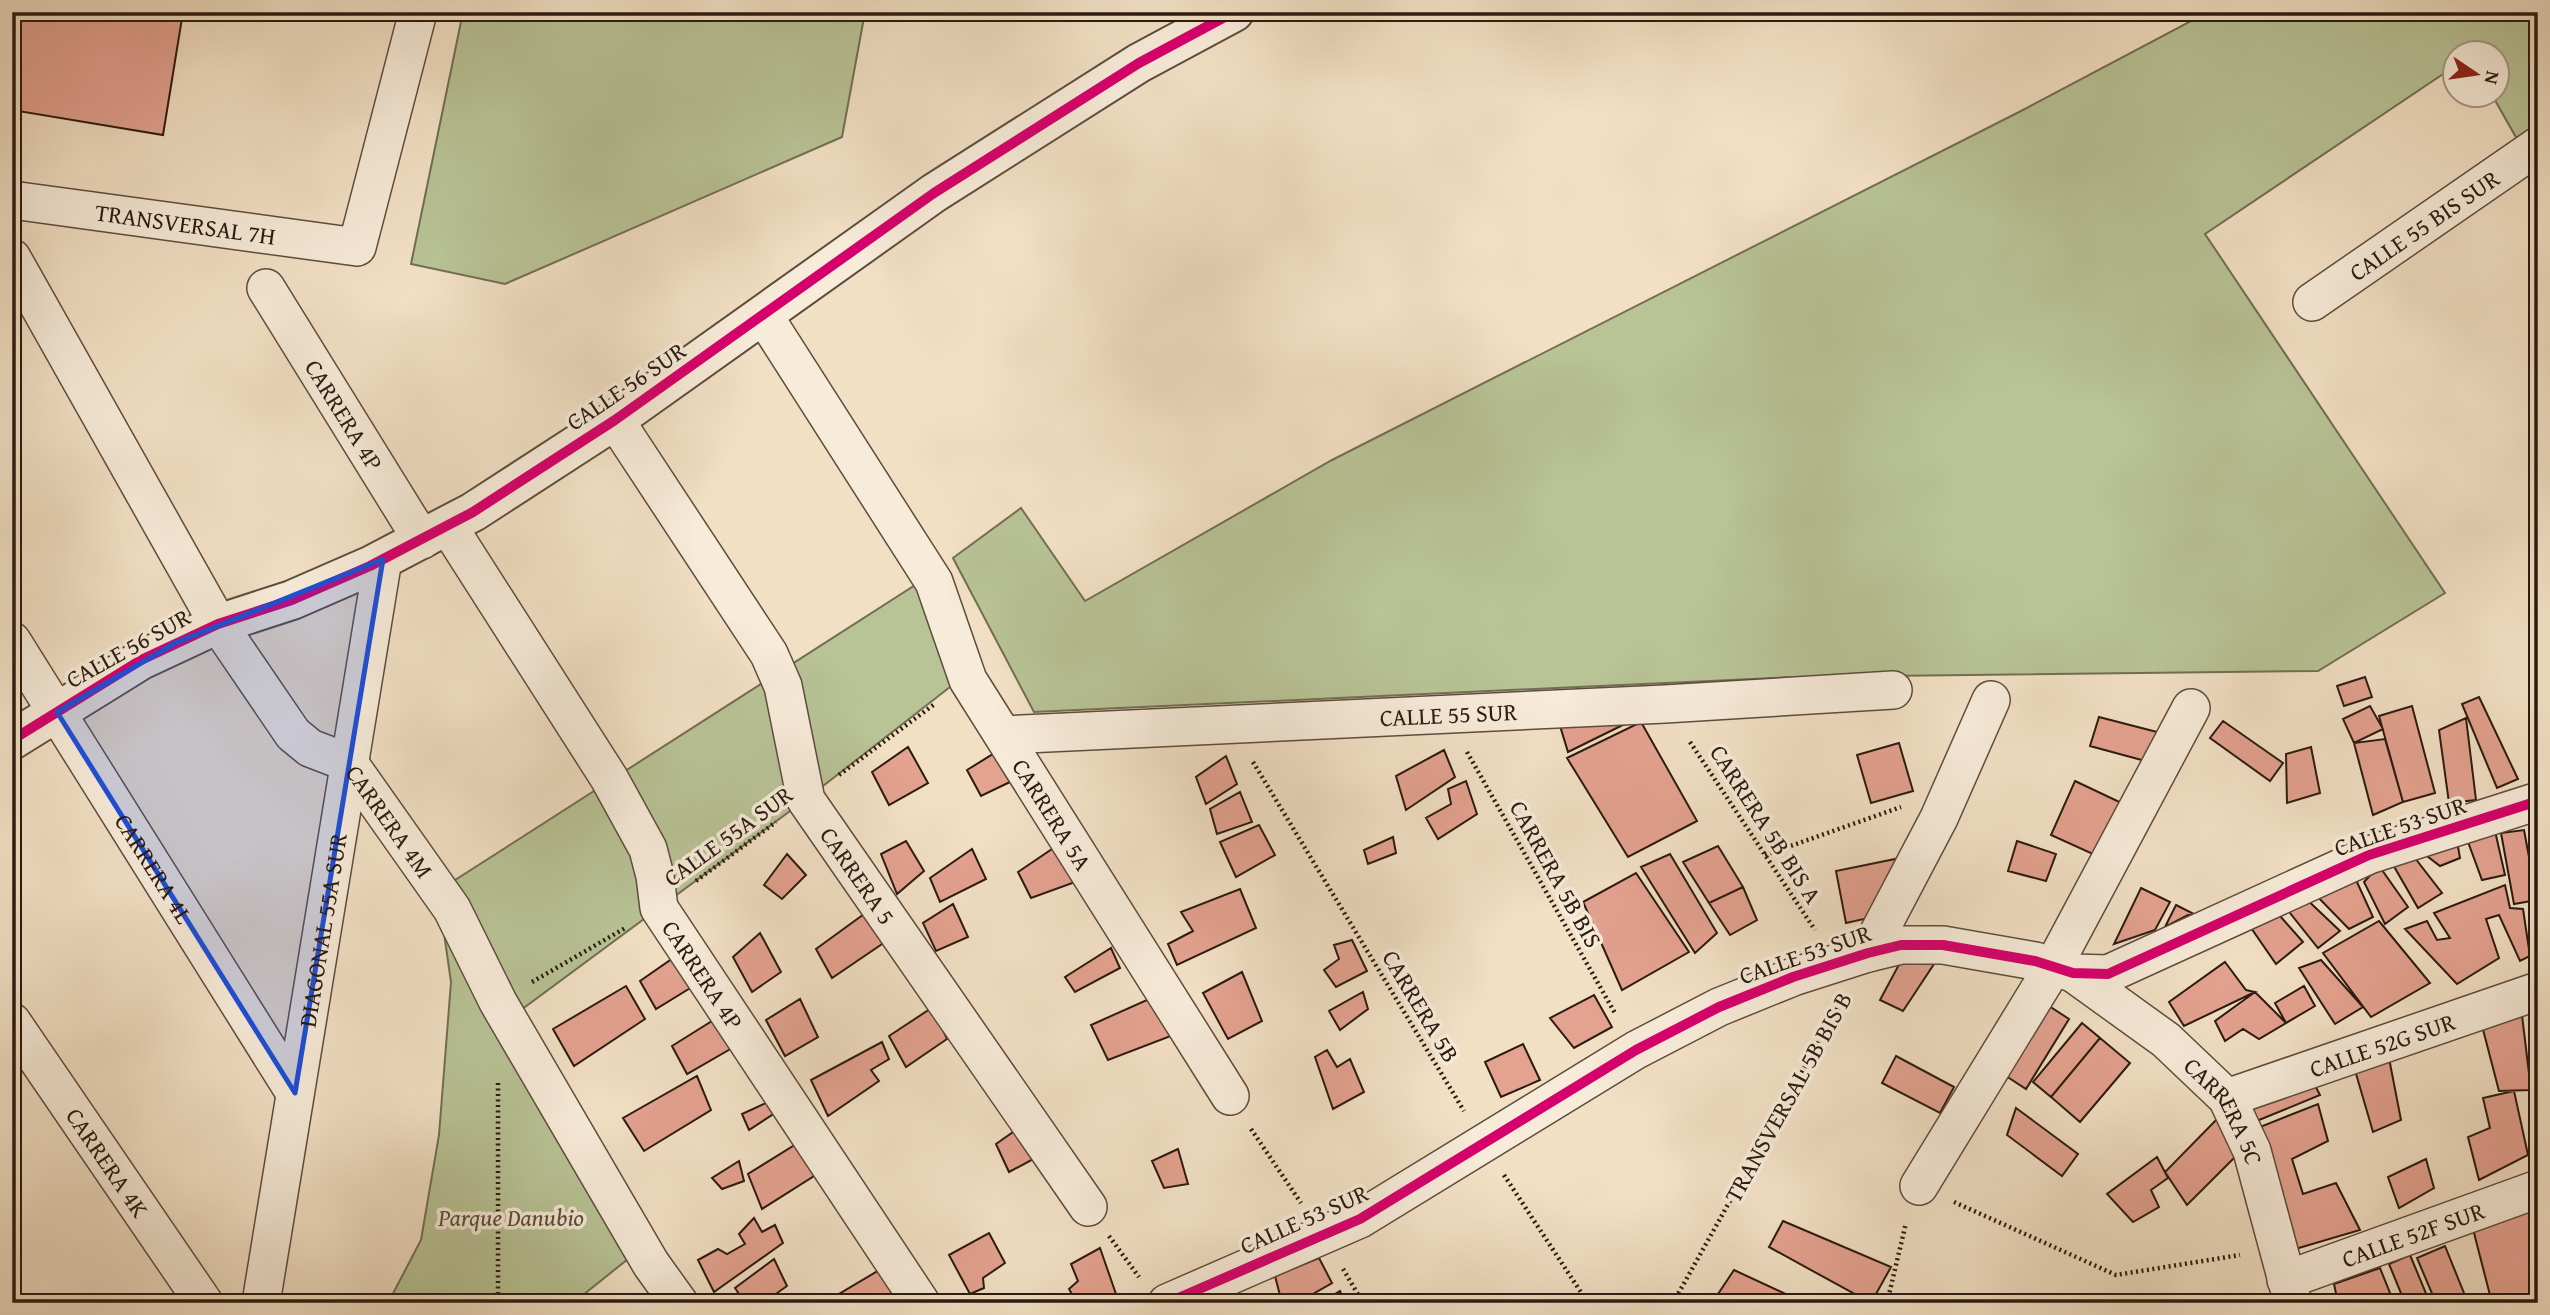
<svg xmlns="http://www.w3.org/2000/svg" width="2550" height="1315" font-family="'Gentium Book Plus',serif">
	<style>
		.green { fill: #b8c396; stroke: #726e53; stroke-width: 2 }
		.building { fill: #e4a290; stroke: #2b1a10; stroke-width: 2 }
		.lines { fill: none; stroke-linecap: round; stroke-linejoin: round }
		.minor-casing { stroke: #5d4c3d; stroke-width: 40 }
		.tertiary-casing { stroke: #5d4c3d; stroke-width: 42 }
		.path { stroke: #2b1a10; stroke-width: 4.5; stroke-dasharray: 2 3.5; stroke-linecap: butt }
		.minor { stroke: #f7ebd9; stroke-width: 37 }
		.tertiary { stroke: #f7ebd9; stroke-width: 38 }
		.cycleway-casing { stroke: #f7ebd9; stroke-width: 15 }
		.cycleway { stroke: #d6006c; stroke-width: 10 }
		.marked { fill: #1d4ed8; fill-opacity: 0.2; stroke: #1d4ed8; stroke-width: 5; stroke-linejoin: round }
		.labels { text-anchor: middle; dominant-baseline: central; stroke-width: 7; stroke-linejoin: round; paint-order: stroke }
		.street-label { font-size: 24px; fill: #2b1a10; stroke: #f7ebd9 }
		.park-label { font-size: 24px; font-style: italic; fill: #554d38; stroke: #f7ebd9 }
	</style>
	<rect width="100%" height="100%" fill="#f2e0c5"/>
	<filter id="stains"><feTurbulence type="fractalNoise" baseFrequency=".00286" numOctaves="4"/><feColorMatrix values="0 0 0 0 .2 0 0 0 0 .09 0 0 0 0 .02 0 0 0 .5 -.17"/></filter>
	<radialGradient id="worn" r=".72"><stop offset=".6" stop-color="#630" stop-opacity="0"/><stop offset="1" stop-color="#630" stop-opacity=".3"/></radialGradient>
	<path class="green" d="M 463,12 L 865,12 L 842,137 L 505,284 L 411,264 Z
		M 2208,12 L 2538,12 L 2538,126 L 2517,139 L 2492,95 L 2498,94 L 2498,52 L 2456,52 L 2455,66 L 2205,234 L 2445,593 L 2318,671 L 1795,677 L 1034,712 L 953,558 L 1021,508 L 1085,601 L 1332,460 L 2021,111 Z
		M 923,580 L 959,680 L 805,800 L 498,1027 L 633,1255 L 573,1303 L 388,1303 L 421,1240 L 439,1135 L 451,982 L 438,891 Z"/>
	<path class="building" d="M 12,12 L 183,12 L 163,135 L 12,110 Z
		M 2365,677 L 2372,697 L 2344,706 L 2337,686 Z
		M 2479,697 L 2518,779 L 2497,788 L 2462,704 Z
		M 2370,706 L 2383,729 L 2354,743 L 2343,719 Z
		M 2412,706 L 2435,793 L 2403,802 L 2379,716 Z
		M 1557,716 L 1639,717 L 1568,752 Z
		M 2099,717 L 2157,732 L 2149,762 L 2090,746 Z
		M 2466,718 L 2476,800 L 2449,803 L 2439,730 Z
		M 2223,721 L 2283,763 L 2270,781 L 2210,738 Z
		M 1641,722 L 1697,821 L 1628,857 L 1567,758 Z
		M 2385,739 L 2403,802 L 2373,815 L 2354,743 Z
		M 1899,743 L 1913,791 L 1871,803 L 1857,755 Z
		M 908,747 L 928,783 L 889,805 L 872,772 Z
		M 2311,747 L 2320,793 L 2287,803 L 2286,754 Z
		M 1444,750 L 1455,777 L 1406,810 L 1396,776 Z
		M 993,754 L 1010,782 L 981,796 L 967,770 Z
		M 1226,756 L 1237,784 L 1206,804 L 1196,777 Z
		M 1466,781 L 1477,814 L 1438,839 L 1426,818 L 1451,804 L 1448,789 Z
		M 2075,781 L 2130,807 L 2106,860 L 2051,835 Z
		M 1240,792 L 1252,822 L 1217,834 L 1210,809 Z
		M 2493,822 L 2505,875 L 2482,880 L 2464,831 Z
		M 1259,825 L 1275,855 L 1236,877 L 1220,842 Z
		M 2524,830 L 2537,900 L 2514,904 L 2501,833 Z
		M 2456,835 L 2460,858 L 2440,866 L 2414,846 Z
		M 1393,837 L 1396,853 L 1368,864 L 1364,850 Z
		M 906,841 L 924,871 L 897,894 L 881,854 Z
		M 2017,841 L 2056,854 L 2046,881 L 2008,871 Z
		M 1058,845 L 1078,881 L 1031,898 L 1018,872 Z
		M 1718,846 L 1743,887 L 1709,903 L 1683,862 Z
		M 972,849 L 986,879 L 940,902 L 930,878 Z
		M 2408,849 L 2442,893 L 2418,908 L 2388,856 Z
		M 787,854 L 806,875 L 782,899 L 764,885 Z
		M 1670,854 L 1717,933 L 1695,953 L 1641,867 Z
		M 1910,856 L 1882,915 L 1846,923 L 1836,871 Z
		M 2375,860 L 2408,907 L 2385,924 L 2364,882 L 2375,870 Z
		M 2351,869 L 2373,917 L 2349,929 L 2311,890 Z
		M 1636,873 L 1689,952 L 1622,990 L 1583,902 Z
		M 2505,885 L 2510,908 L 2523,909 L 2530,956 L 2520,961 L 2499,915 L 2486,919 L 2499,958 L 2457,984 L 2405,929 L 2427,921 L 2437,940 L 2450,938 L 2434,913 Z
		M 1743,887 L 1757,920 L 1730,935 L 1709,903 Z
		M 2141,888 L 2170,902 L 2155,930 L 2114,944 Z
		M 1240,889 L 1256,928 L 1177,965 L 1168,944 L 1193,931 L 1181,912 Z
		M 2301,894 L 2340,931 L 2318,948 L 2282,903 Z
		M 953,904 L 968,937 L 936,951 L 923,923 Z
		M 2176,905 L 2192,913 L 2165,927 Z
		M 2272,907 L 2303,942 L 2276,964 L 2247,922 Z
		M 871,909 L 888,940 L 832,978 L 816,949 Z
		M 2379,921 L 2430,983 L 2371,1017 L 2323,953 Z
		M 760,933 L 781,972 L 752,992 L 733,957 Z
		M 1352,940 L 1367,971 L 1336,987 L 1324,970 L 1339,959 L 1334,945 Z
		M 1111,948 L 1120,968 L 1075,992 L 1065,977 Z
		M 676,956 L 692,987 L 656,1009 L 640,981 Z
		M 1903,957 L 1936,961 L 1903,1011 L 1880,1000 Z
		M 2321,960 L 2363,1007 L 2335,1024 L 2299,968 Z
		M 2225,962 L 2246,990 L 2255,992 L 2184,1026 L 2169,1002 Z
		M 1242,972 L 1262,1021 L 1228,1039 L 1203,993 Z
		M 626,986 L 645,1019 L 574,1066 L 553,1029 Z
		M 2304,986 L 2315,1006 L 2286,1023 L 2275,1003 Z
		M 1363,992 L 1368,1009 L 1340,1030 L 1329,1011 Z
		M 2255,992 L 2286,1023 L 2259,1039 L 2243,1029 L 2225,1041 L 2215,1021 Z
		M 1158,995 L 1176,1034 L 1108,1060 L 1091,1025 Z
		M 1594,995 L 1612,1027 L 1574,1048 L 1550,1018 Z
		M 800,999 L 818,1037 L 785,1056 L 766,1020 Z
		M 2046,1004 L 2069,1019 L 2026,1089 L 2003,1074 Z
		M 933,1007 L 947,1039 L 906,1067 L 889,1036 Z
		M 2521,1007 L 2531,1090 L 2499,1091 L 2480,1018 Z
		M 720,1016 L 739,1044 L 687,1074 L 672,1046 Z
		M 2082,1023 L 2100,1038 L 2051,1097 L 2033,1082 Z
		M 2100,1038 L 2130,1063 L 2080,1122 L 2051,1097 Z
		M 882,1042 L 889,1059 L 871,1070 L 879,1081 L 828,1116 L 811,1080 Z
		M 1523,1044 L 1540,1080 L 1501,1097 L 1485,1062 Z
		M 1327,1050 L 1337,1067 L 1350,1059 L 1364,1092 L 1333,1109 L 1315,1057 Z
		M 2388,1053 L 2401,1120 L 2373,1132 L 2352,1060 Z
		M 1896,1056 L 1954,1087 L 1940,1113 L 1882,1083 Z
		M 2308,1072 L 2320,1095 L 2247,1125 L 2234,1102 Z
		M 697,1076 L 711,1110 L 644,1151 L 623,1118 Z
		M 2514,1091 L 2528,1155 L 2479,1180 L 2468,1137 L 2490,1128 L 2483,1098 Z
		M 768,1102 L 775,1113 L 749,1130 L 742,1114 Z
		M 2318,1104 L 2328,1141 L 2292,1159 L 2303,1194 L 2336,1183 L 2360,1230 L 2292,1250 L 2255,1129 Z
		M 2016,1108 L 2078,1154 L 2062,1176 L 2007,1135 Z
		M 2221,1115 L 2239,1153 L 2187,1205 L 2165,1172 Z
		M 1023,1125 L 1039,1156 L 1009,1172 L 996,1144 Z
		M 801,1141 L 822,1171 L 762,1209 L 748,1174 Z
		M 1178,1149 L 1188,1184 L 1164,1188 L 1152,1161 Z
		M 2157,1157 L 2168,1178 L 2151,1190 L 2159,1207 L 2133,1222 L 2107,1194 Z
		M 2426,1159 L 2434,1188 L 2399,1208 L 2388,1177 Z
		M 739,1161 L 744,1181 L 722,1189 L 712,1178 Z
		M 2528,1205 L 2538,1242 L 2538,1303 L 2492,1303 L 2473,1229 Z
		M 754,1218 L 762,1232 L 775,1225 L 783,1243 L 714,1292 L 698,1260 L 718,1249 L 727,1254 L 745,1244 L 739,1234 Z
		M 1783,1221 L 1891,1267 L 1871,1303 L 1769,1247 Z
		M 989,1233 L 1005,1263 L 983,1278 L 984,1288 L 970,1294 L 949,1255 Z
		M 2445,1246 L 2468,1303 L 2436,1303 L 2417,1258 Z
		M 1100,1248 L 1116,1294 L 1103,1303 L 1077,1303 L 1069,1289 L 1078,1281 L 1071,1264 Z
		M 2410,1255 L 2430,1303 L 2405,1303 L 2389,1264 Z
		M 1319,1258 L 1332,1283 L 1297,1303 L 1282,1303 L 1275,1276 Z
		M 774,1259 L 787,1286 L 763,1303 L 745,1303 L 735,1288 Z
		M 886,1266 L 902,1293 L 888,1303 L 837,1303 L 834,1297 Z
		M 2380,1268 L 2394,1303 L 2338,1303 L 2334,1284 Z
		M 1734,1270 L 1790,1296 L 1787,1303 L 1712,1303 Z
		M 1340,1291 L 1345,1303 L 1320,1303 Z"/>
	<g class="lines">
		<g class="minor-casing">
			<g id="minor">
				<path id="s1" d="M 12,200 L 357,247 L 418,12"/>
				<path id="s2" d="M 12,258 L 218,624 L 293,734 L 310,748 L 349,763 L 452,909 L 498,1002 L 651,1264 L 679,1303"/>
				<path id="s3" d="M 266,288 L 422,540"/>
				<path id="s4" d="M 2312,302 L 2538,146"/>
				<path id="s5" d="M 764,316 L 934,582 L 968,680 L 1230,1096"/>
				<path id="s6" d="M 615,420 L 769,654 L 783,686 L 806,800 L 1088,1207"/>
				<path id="s7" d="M 448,526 L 609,778 L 648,849 L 655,876 L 659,908 L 921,1303"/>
				<path id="s8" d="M 12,641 L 295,1093"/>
				<path id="s9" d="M 1003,735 L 1665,704 L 1893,690"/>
				<path d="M 1868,953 L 1939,818 L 1991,700"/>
				<path id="s10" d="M 2073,973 L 2166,1040 L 2227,1098 L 2252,1151 L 2293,1303"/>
				<path id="s11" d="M 12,1022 L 204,1303"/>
				<path id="s12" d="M 2227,1098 L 2538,991"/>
				<path d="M 1919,1186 L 2053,967 L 2191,708"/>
				<path id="s13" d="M 2286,1280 L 2538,1189"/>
				<path id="s14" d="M 261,1303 L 383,559"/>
				<path d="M 1167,1303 L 1360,1219 L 1636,1050 L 1719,1007 L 1793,977 L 1868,953 L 1901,945 L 1943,945 L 2035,961 L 2073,973 L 2108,974 L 2369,855 L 2538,801"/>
			</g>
		</g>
		<g class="tertiary-casing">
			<path id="tertiary" d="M 12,740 L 141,660 L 218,624 L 292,600 L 370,566 L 473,512 L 615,420 L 934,193 L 1139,63 L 1234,12"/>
		</g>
		<path class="path" d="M 456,20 L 478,12
			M 1690,742 L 1815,930
			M 1467,752 L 1616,1015
			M 1253,762 L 1464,1111
			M 839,775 L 936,703
			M 1765,855 L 1901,807
			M 696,881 L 776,822
			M 532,982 L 627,927
			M 498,1083 L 498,1303
			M 1251,1129 L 1301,1203
			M 1504,1175 L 1588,1303
			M 1954,1202 L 2116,1275 L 2240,1255
			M 1109,1236 L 1139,1277
			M 1343,1269 L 1363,1303
			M 1673,1303 L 1840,1004
			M 1887,1303 L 1906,1223"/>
		<use href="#minor" class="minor"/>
		<use href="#tertiary" class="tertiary"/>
		<g class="cycleway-casing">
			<path id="cycleway" d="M 12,740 L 141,660 L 218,624 L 292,600 L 370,566 L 473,512 L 615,420 L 934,193 L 1139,63 L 1234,12
				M 1167,1303 L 1360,1219 L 1636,1050 L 1719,1007 L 1793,977 L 1868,953 L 1901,945 L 1943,945 L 2035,961 L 2073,973 L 2108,974 L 2369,855 L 2538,801"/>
		</g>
		<use href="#cycleway" class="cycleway"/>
	</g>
	<path class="marked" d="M 383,559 L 295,1093 L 57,712 L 175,643 Z"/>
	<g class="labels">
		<g class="street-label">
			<text stroke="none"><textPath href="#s1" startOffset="175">TRANSVERSAL 7H</textPath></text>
			<text stroke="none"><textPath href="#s4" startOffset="136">CALLE 55 BIS SUR</textPath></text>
			<text transform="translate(626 386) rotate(-34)">CALLE 56 SUR</text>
			<text stroke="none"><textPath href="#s3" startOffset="149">CARRERA 4P</textPath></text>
			<text transform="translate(128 648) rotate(-29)">CALLE 56 SUR</text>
			<text stroke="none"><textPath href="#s9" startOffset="446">CALLE 55 SUR</textPath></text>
			<text stroke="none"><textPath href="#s5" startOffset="578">CARRERA 5A</textPath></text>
			<text stroke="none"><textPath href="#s2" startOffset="688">CARRERA 4M</textPath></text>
			<text transform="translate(1766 824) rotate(57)">CARRERA 5B BIS A</text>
			<text transform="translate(2400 826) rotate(-19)">CALLE 53 SUR</text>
			<text transform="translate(728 836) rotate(-36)">CALLE 55A SUR</text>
			<text stroke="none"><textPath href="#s8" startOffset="268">CARRERA 4L</textPath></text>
			<text transform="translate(1556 874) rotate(61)">CARRERA 5B BIS</text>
			<text stroke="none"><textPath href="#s6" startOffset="523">CARRERA 5</textPath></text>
			<text stroke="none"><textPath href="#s14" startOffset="378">DIAGONAL 55A SUR</textPath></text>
			<text transform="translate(1805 954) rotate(-19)">CALLE 53 SUR</text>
			<text stroke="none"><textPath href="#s7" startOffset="520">CARRERA 4P</textPath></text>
			<text transform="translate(1421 1006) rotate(59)">CARRERA 5B</text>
			<text stroke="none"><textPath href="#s12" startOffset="164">CALLE 52G SUR</textPath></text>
			<text transform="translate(1788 1097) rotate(-61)">TRANSVERSAL 5B BIS B</text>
			<text stroke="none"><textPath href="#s10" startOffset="208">CARRERA 5C</textPath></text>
			<text stroke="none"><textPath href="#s11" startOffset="170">CARRERA 4K</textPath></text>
			<text transform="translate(1304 1219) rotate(-24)">CALLE 53 SUR</text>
			<text stroke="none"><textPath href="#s13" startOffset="135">CALLE 52F SUR</textPath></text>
		</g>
		<g class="park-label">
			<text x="511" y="1217">Parque Danubio</text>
		</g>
	</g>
	<rect width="2550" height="1315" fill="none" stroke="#f2e0c5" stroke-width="42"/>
	<rect x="14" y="14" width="2522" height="1287" fill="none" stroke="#2b1a10" stroke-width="3.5"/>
	<rect x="21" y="21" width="2508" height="1273" fill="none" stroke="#2b1a10" stroke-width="2"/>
	<g transform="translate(2476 74) rotate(103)"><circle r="33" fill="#f7ebd9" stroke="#a59789" stroke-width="2"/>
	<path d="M0-5L12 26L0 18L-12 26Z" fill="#8f2418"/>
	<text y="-10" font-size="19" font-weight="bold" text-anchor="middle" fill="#2b1a10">N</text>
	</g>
	<rect width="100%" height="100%" filter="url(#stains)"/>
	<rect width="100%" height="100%" fill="url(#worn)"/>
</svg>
